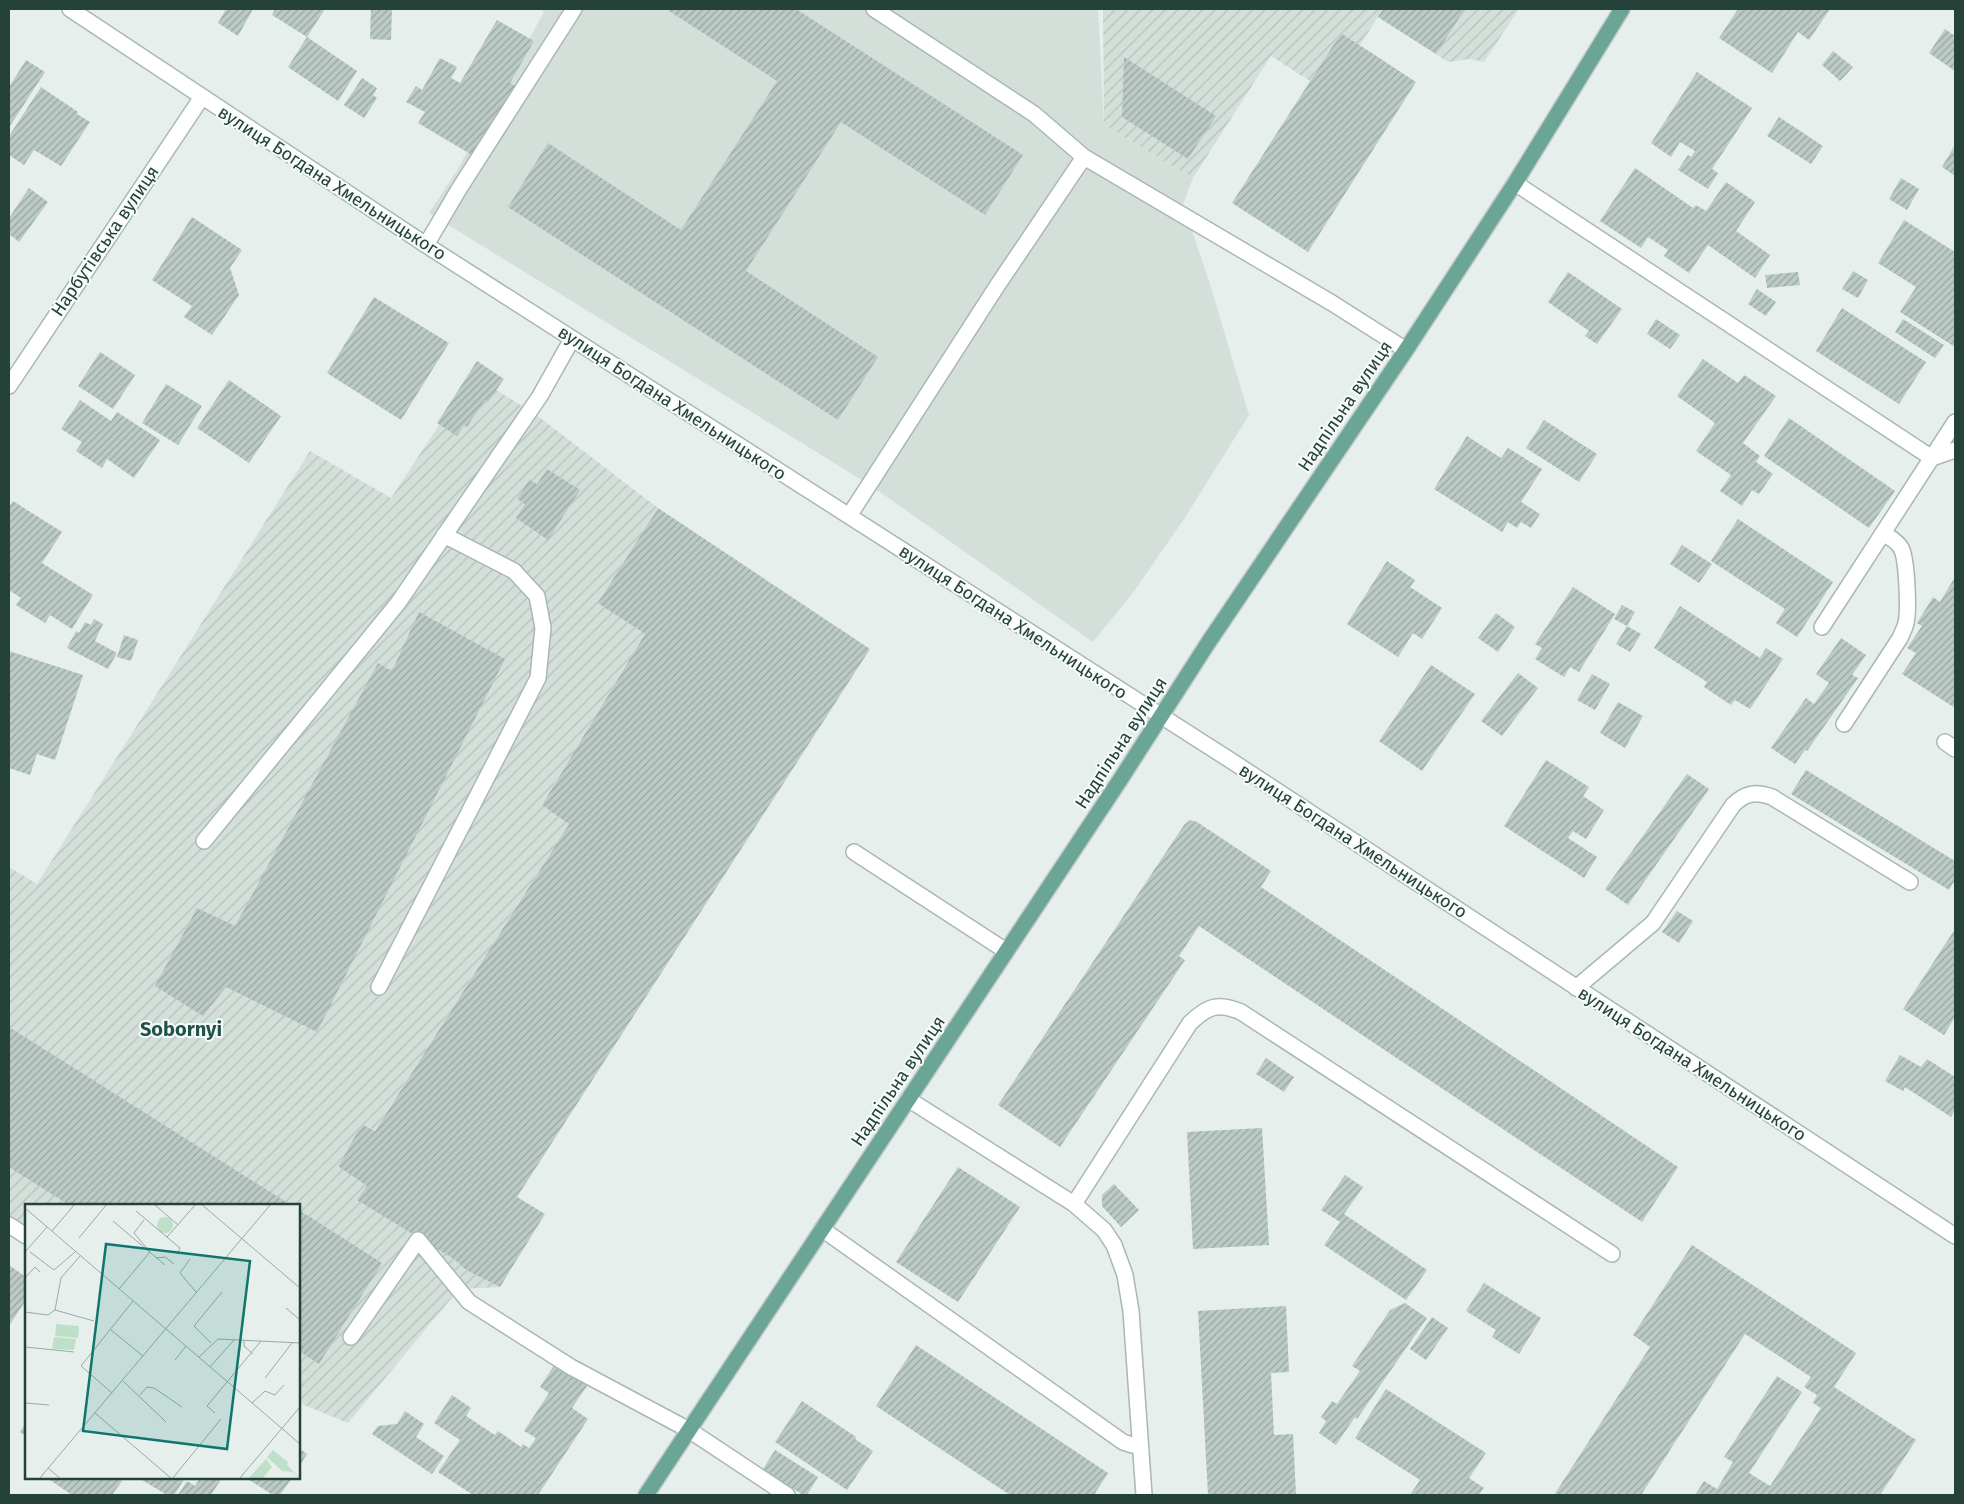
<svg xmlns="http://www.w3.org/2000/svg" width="1964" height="1504" font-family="'Fira Sans',sans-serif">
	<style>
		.built { fill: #d4dfda }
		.industrial { fill: url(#industrial-furrows) }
		.building { fill: url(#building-hatch) }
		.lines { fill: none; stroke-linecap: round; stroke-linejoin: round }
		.minor-casing { stroke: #a8b8b2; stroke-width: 18 }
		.major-casing { stroke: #c2cac8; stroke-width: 18 }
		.minor { stroke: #fff; stroke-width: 15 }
		.major { stroke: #6aa596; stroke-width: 15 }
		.labels { text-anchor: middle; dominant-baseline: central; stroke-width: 4; stroke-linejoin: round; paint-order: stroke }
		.street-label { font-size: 18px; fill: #24423a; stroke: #f7fbf9 }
		.quarter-label { font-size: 20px; font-weight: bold; fill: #1f5548; stroke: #f7fbf9 }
		.inset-road { fill: none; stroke: #98aaa4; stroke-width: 1 }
		.view { fill: #0f766e; fill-opacity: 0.15; stroke: #0f766e; stroke-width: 2.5 }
		.inset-edge { fill: none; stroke: #24423a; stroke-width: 2.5 }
	</style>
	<defs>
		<pattern id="industrial-furrows" width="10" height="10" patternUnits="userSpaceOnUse" patternTransform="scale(1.25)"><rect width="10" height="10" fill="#d4dfda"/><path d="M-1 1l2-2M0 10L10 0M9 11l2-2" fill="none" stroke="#b6c1bc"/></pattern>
		<pattern id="building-hatch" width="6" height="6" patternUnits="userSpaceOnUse" patternTransform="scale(1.25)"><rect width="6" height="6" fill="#bbcac4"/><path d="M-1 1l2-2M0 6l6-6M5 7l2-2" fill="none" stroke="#98a6a0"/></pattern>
	</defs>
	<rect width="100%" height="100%" fill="#e6efeb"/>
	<path class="built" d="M 538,9 L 1098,9 L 1104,125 L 1193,178 L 1183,204 L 1209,281 L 1249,415 L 1186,516 L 1135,590 L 1093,642 L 870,485 L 429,213 L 456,172 L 544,12 Z"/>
	<path class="industrial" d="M 1103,9 L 1519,9 L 1484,62 L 1470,59 L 1448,62 L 1378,17 L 1360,45 L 1341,33 L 1310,81 L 1271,56 L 1193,178 L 1104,125 Z
		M 472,375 L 535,414 L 658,508 L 599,603 L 645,634 L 542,804 L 569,824 L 375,1130 L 362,1124 L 338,1165 L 367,1186 L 358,1200 L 455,1260 L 466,1270 L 500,1287 L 459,1289 L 348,1423 L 299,1403 L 299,1205 L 26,1205 L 26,1236 L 9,1225 L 9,867 L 37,884 L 310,451 L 391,498 Z"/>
	<path class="building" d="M 226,9 L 253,9 L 238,36 L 218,23 Z
		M 275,9 L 325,9 L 307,37 L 272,15 Z
		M 371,9 L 392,9 L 391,40 L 370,39 Z
		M 666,9 L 796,9 L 1023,155 L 985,215 L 841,122 L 746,271 L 878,357 L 838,420 L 508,207 L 548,143 L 681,230 L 777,81 Z
		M 1383,9 L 1465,9 L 1436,54 L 1378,17 Z
		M 1738,9 L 1830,9 L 1809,40 L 1798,32 L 1772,73 L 1719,38 Z
		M 497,20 L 534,41 L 510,83 L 517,87 L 472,155 L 418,123 L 425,112 L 406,102 L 416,86 L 422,90 L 440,58 L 457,67 L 451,78 L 460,83 Z
		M 1945,29 L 1955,36 L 1955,71 L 1929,53 Z
		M 1341,33 L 1416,82 L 1308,252 L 1232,203 Z
		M 307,37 L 357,71 L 338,101 L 288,67 Z
		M 1833,51 L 1853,67 L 1840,81 L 1822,65 Z
		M 1124,57 L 1216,116 L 1188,159 L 1122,117 Z
		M 26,60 L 45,72 L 10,126 L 9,125 L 9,87 Z
		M 1697,72 L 1752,108 L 1712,169 L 1718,173 L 1708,189 L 1678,170 L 1688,155 L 1691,157 L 1695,151 L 1680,142 L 1671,157 L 1651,143 Z
		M 362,78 L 377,88 L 373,95 L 377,98 L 364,118 L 344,105 Z
		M 41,87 L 78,112 L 77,114 L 90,122 L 61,166 L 34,150 L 24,165 L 9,155 L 9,136 Z
		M 1779,117 L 1823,146 L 1811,164 L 1767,136 Z
		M 1955,145 L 1955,176 L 1942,167 Z
		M 1635,168 L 1693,208 L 1696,205 L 1706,211 L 1726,182 L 1755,202 L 1736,231 L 1770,255 L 1755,278 L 1708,245 L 1689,273 L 1664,256 L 1668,250 L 1648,237 L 1641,248 L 1600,221 Z
		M 1901,178 L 1919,189 L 1907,210 L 1889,199 Z
		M 29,188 L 48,202 L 19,242 L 9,234 L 9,218 Z
		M 192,217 L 242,250 L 230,268 L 239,295 L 212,335 L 184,317 L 192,306 L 152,280 Z
		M 1904,220 L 1955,252 L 1955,347 L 1900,312 L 1916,287 L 1878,263 Z
		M 1853,271 L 1868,280 L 1858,298 L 1842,289 Z
		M 1568,272 L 1622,309 L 1597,344 L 1585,336 L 1589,331 L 1548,302 Z
		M 1798,272 L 1800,285 L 1767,288 L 1765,275 Z
		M 1757,289 L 1776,302 L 1766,316 L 1748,304 Z
		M 374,297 L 449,343 L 401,420 L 327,373 Z
		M 1842,308 L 1926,362 L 1899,404 L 1816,351 Z
		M 1656,319 L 1680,335 L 1670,349 L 1647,334 Z
		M 1903,319 L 1944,345 L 1935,358 L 1895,332 Z
		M 100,352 L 135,375 L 113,409 L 78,386 Z
		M 1703,359 L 1738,383 L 1744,375 L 1776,396 L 1743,443 L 1760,456 L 1756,462 L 1773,474 L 1759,494 L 1752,490 L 1742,506 L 1720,491 L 1731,475 L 1696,451 L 1715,423 L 1677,396 Z
		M 477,361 L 504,379 L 488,402 L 485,400 L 467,427 L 464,425 L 457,436 L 437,423 Z
		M 229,380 L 281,416 L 249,463 L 197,428 Z
		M 166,384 L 202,406 L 178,445 L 142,423 Z
		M 80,400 L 111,421 L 117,412 L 160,440 L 134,478 L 107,459 L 102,468 L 76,451 L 82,442 L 61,429 Z
		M 1789,418 L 1895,491 L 1869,528 L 1764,456 Z
		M 1544,420 L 1597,454 L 1579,482 L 1526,448 Z
		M 1467,436 L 1501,458 L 1508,448 L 1542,469 L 1521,502 L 1540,514 L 1531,528 L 1521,522 L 1517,528 L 1508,522 L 1502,532 L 1434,489 Z
		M 547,469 L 580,490 L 548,540 L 516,518 L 525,504 L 517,499 L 529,480 L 537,484 Z
		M 13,501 L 62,532 L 42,563 L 93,595 L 72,629 L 50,615 L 45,623 L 16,605 L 21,598 L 9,590 L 9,507 Z
		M 658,508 L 870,649 L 517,1197 L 545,1214 L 500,1287 L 466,1270 L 455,1260 L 357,1200 L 367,1186 L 338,1166 L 362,1124 L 375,1131 L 569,824 L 542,805 L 645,634 L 598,603 Z
		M 1738,519 L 1833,582 L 1797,637 L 1776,623 L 1785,609 L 1711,561 Z
		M 1682,545 L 1712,564 L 1699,583 L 1670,564 Z
		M 1387,561 L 1415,580 L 1410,587 L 1442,608 L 1422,639 L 1413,633 L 1398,657 L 1347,624 Z
		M 1955,577 L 1955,708 L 1902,674 L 1916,653 L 1907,648 L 1922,626 L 1917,623 L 1933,597 L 1940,602 Z
		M 1573,587 L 1615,614 L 1579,672 L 1570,667 L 1564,677 L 1535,659 L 1542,648 L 1535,644 Z
		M 1622,605 L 1635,612 L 1627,626 L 1614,619 Z
		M 1680,606 L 1760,658 L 1766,648 L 1783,659 L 1750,709 L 1735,700 L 1731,705 L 1704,687 L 1707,682 L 1654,648 Z
		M 419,612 L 505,659 L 317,1032 L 226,987 L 203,1016 L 155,986 L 197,908 L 235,926 L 378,663 L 392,671 Z
		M 1496,613 L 1515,627 L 1498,652 L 1478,638 Z
		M 94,619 L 103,624 L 95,641 L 117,653 L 108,669 L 67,648 L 76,631 L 79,633 L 85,622 L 91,625 Z
		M 1627,626 L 1641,634 L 1630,652 L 1616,644 Z
		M 124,635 L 138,640 L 131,661 L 117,657 Z
		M 1841,638 L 1866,655 L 1852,675 L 1858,678 L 1807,751 L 1805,750 L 1795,764 L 1771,748 L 1806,698 L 1814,704 L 1829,683 L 1816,674 Z
		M 9,651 L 83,675 L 55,760 L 37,754 L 30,775 L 9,768 Z
		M 1431,665 L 1475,694 L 1422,771 L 1379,741 Z
		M 1518,673 L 1538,688 L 1502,736 L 1481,721 Z
		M 1592,674 L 1610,684 L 1595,710 L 1577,700 Z
		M 1618,702 L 1643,716 L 1625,748 L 1600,733 Z
		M 1546,760 L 1589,787 L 1583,796 L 1604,810 L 1586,839 L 1573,831 L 1568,838 L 1597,857 L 1584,878 L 1504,826 Z
		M 1806,770 L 1955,861 L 1955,880 L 1949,890 L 1791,794 Z
		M 1687,774 L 1709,789 L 1628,905 L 1605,889 Z
		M 1190,820 L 1197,822 L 1271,871 L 1261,887 L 1678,1167 L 1642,1222 L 1199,926 L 1179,956 L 1185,960 L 1060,1147 L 998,1105 L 1184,825 Z
		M 1677,911 L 1693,921 L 1679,943 L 1662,932 Z
		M 1955,929 L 1955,1017 L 1944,1035 L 1903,1009 Z
		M 9,1027 L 291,1205 L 69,1205 L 9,1167 Z
		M 1900,1055 L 1921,1067 L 1927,1059 L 1955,1077 L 1955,1109 L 1951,1117 L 1905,1087 L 1903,1091 L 1885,1081 Z
		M 1266,1058 L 1294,1077 L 1284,1092 L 1256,1074 Z
		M 1262,1128 L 1269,1245 L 1193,1249 L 1187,1132 Z
		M 958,1167 L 1020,1207 L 958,1302 L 896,1262 Z
		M 1345,1175 L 1363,1187 L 1344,1214 L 1427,1270 L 1406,1300 L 1324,1245 L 1340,1222 L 1321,1210 Z
		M 1114,1184 L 1139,1210 L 1121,1227 L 1102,1206 L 1102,1195 Z
		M 299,1210 L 382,1263 L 319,1364 L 299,1351 Z
		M 1692,1245 L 1856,1353 L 1834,1387 L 1916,1440 L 1880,1495 L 1695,1495 L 1704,1481 L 1717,1489 L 1733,1462 L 1724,1457 L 1777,1376 L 1802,1392 L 1749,1473 L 1770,1486 L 1821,1408 L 1813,1403 L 1817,1395 L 1804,1387 L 1811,1377 L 1745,1334 L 1641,1495 L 1554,1495 L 1650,1347 L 1633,1335 Z
		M 9,1265 L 26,1277 L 26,1300 L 9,1326 Z
		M 1484,1283 L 1541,1318 L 1519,1354 L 1492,1337 L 1496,1330 L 1466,1311 Z
		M 1405,1303 L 1427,1318 L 1357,1419 L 1355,1417 L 1336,1445 L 1319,1433 L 1326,1421 L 1321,1417 L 1332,1401 L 1337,1404 L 1360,1371 L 1352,1366 L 1390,1310 Z
		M 1286,1306 L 1289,1372 L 1271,1373 L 1274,1435 L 1293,1434 L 1296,1495 L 1208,1495 L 1198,1311 Z
		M 1432,1317 L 1448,1328 L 1426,1360 L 1410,1349 Z
		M 916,1345 L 1108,1473 L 1094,1495 L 1010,1495 L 876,1406 Z
		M 555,1364 L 587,1386 L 572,1408 L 588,1419 L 538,1495 L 473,1495 L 438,1472 L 460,1440 L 434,1423 L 452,1395 L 471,1408 L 466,1416 L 495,1435 L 498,1431 L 521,1447 L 523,1444 L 529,1448 L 536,1438 L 524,1431 L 549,1393 L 540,1387 Z
		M 1386,1389 L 1486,1453 L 1469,1478 L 1484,1488 L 1479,1495 L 1410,1495 L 1420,1480 L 1355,1438 Z
		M 802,1401 L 856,1437 L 855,1439 L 873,1451 L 847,1490 L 775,1442 Z
		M 405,1411 L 424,1424 L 416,1437 L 444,1456 L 432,1474 L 372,1434 L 378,1426 L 397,1424 Z
		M 26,1422 L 26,1436 L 20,1432 Z
		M 299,1448 L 307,1454 L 299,1467 Z
		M 775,1450 L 818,1477 L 807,1495 L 803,1495 L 763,1469 Z
		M 47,1478 L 117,1478 L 122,1481 L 112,1495 L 72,1495 Z
		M 143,1478 L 185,1478 L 174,1495 L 167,1495 L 142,1480 Z
		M 200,1478 L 222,1478 L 211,1495 L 206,1494 L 205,1495 L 178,1495 L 187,1481 L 195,1486 Z
		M 246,1478 L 292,1478 L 280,1495 L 273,1495 Z"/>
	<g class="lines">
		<g class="minor-casing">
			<path id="minor" d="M 70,9 L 426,245 L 1230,760 L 1955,1236
				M 874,9 L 1034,114 L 1084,157 L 1332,303 L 1406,350
				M 1515,183 L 1932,458 L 1955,450
				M 426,245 L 459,189 L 574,9
				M 9,386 L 202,97
				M 849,516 L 997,286 L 1084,157
				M 1822,627 L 1955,422
				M 1844,724 L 1900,638 C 1902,633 1905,628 1906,623 C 1909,611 1907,558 1901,548 C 1897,541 1889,537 1883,533
				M 1945,742 L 1955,749
				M 204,841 L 398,603 L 540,396 L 572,339
				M 854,852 L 1006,951
				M 379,987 L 538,678 L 543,628 L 537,596 L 514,571 L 444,535
				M 1576,988 L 1653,923 L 1733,805 C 1745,793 1756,791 1772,797 L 1910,882
				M 908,1099 L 1074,1204 L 1104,1230 L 1114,1245 L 1125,1275 L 1131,1311 L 1144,1495
				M 1074,1204 L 1190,1023 C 1208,1006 1218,1002 1241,1012 L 1612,1254
				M 9,1225 L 26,1236
				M 822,1229 L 1123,1442 L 1132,1445 L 1140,1445
				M 351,1337 L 418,1240 L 469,1302 L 571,1367 L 689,1430 L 787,1495"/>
		</g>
		<g class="major-casing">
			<path id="major" d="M 646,1495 L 1120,780 L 1208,643 L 1406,350 L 1515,183 L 1622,9"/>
		</g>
		<use href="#minor" class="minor"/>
		<use href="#major" class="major"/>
	</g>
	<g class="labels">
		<g class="street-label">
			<text transform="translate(332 183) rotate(33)">вулиця Богдана Хмельницького</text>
			<text transform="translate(105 241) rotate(-56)">Нарбутівська вулиця</text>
			<text transform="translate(672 403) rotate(33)">вулиця Богдана Хмельницького</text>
			<text transform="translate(1345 406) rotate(-56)">Надпільна вулиця</text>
			<text transform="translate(1013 622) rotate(33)">вулиця Богдана Хмельницького</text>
			<text transform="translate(1121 743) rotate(-57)">Надпільна вулиця</text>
			<text transform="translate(1353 841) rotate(33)">вулиця Богдана Хмельницького</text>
			<text transform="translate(1692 1064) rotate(33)">вулиця Богдана Хмельницького</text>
			<text transform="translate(898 1081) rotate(-56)">Надпільна вулиця</text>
		</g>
		<g class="quarter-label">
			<text x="181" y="1029">Sobornyi</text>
		</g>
	</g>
	<g transform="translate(25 1204)">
		<rect width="275" height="275" fill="#e6efeb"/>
		<path d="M 31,120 L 54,122 L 53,134 L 30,132 ZM 29,133 L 51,135 L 49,146 L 27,145 ZM 248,246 L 263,258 L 262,261 L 275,275 L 267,268 L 257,267 L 242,253 Z" fill="#bfe0c8"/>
		<path d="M132 21a8 8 0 1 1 16 0a8 8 0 1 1-16 0ZM 241,255 L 247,263 L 237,275 L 223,275 Z" fill="#bfe0c8"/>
		<path class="inset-road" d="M 129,0 L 153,21M 176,0 L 275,84M 0,4 L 275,240M 111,7 L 155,44 L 152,50M 88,17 L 140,61M 27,27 L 50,0M 142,33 L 171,0M 54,34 L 82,0M 0,48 L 22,23M 5,48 L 29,66 L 50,48M 131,54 L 140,53 L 149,60M 165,55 L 155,69 L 171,88M 0,74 L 10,63 L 15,68M 94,85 L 125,48 L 109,29 L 119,16M 261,104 L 275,116M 30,106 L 69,117M 0,108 L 23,111 L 30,106 L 36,74 L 55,52M 86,126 L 118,152M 219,136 L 219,142 L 228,150M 186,139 L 169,122 L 197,88M 0,143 L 49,148M 174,153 L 193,135 L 275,139M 150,156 L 161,142M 185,163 L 210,135M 240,174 L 267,139M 98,177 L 141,218M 87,189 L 56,162 L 108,97M 115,191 L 122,183 L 129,184 L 157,203M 0,199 L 24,201M 227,199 L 240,187 L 250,191 L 259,181M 70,209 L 147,275M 190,209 L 182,202 L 236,137M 23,264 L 36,275M 14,275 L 246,0M 147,275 L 196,215M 214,275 L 275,203"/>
		<path class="view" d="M 81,40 L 225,57 L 202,245 L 58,227 Z"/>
		<rect width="275" height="275" class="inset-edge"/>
	</g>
	<rect width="1964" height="1504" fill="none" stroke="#24423a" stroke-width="20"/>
</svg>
